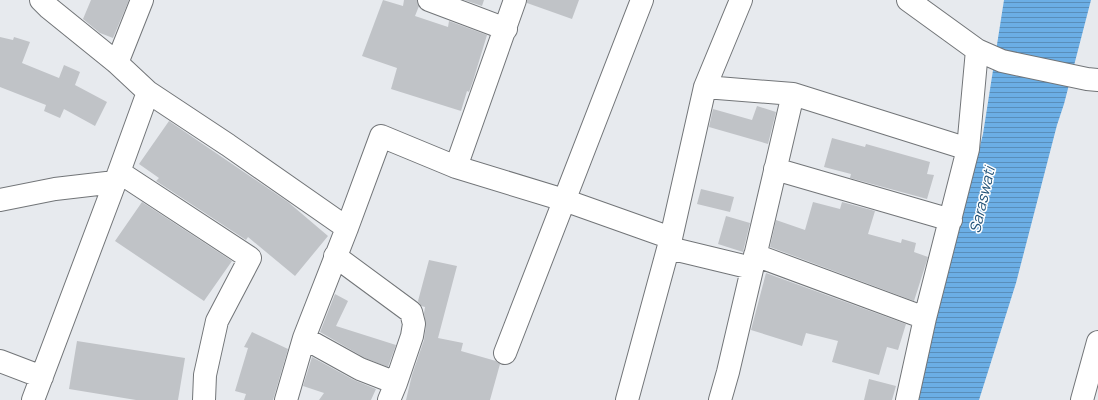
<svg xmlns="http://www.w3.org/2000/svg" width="1098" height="400" font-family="Manrope,sans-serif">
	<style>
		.water { fill: url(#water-rules) }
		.building { fill: #c0c3c7 }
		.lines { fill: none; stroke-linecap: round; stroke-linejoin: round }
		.street-casing { stroke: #727578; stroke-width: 24 }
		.street { stroke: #fff; stroke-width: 22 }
		.labels { text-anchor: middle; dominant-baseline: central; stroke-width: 3; stroke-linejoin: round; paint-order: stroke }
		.water-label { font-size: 15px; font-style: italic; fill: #215277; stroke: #fff }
	</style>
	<defs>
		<pattern id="water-rules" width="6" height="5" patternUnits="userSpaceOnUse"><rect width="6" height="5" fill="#6baee5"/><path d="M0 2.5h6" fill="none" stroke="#598eba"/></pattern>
	</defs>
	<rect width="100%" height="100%" fill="#e7eaee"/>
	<path class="water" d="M 1004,0 L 1091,0 L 1064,104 L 1057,125 L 1016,283 L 979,400 L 916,400 L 983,134 Z"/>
	<path class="building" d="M 91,0 L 129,0 L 113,38 L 100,33 L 83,19 Z
		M 383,0 L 403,6 L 404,0 L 417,0 L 419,6 L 415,16 L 448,27 L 449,21 L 487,35 L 473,81 L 469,92 L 467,91 L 461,111 L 391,89 L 397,68 L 362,56 Z
		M 464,0 L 484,0 L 482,6 Z
		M 527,0 L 579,0 L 572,19 L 527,3 Z
		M 0,37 L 13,40 L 14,37 L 30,42 L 22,63 L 59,78 L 64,65 L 80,72 L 75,85 L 107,102 L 95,126 L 64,109 L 60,118 L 44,111 L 46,105 L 0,87 Z
		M 757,106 L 776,112 L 768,144 L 709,127 L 713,109 L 752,120 Z
		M 169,121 L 288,202 L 328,236 L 295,276 L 248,237 L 246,240 L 156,181 L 159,178 L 139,164 Z
		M 832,138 L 865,147 L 866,144 L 930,162 L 927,174 L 934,175 L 927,199 L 850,178 L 851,174 L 824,167 Z
		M 701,189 L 734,197 L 730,212 L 697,204 Z
		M 142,202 L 232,261 L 204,301 L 115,241 Z
		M 813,202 L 840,209 L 842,202 L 875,211 L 868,234 L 901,243 L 902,239 L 916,243 L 914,252 L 928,257 L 914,301 L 770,247 L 776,220 L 805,230 Z
		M 726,216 L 750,223 L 743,252 L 718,244 Z
		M 429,260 L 457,266 L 438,338 L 463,343 L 461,351 L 496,361 L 500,364 L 490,400 L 406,400 L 412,375 L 424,340 L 426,326 L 424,313 L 425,307 L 421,306 L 418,301 Z
		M 766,273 L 906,324 L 898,350 L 887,347 L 879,375 L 832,362 L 838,341 L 806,333 L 802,346 L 751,330 Z
		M 335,294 L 348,301 L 336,326 L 396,345 L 388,367 L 365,358 L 320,332 Z
		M 252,332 L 288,349 L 273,400 L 244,400 L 246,394 L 235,391 L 248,348 L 244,347 Z
		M 77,341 L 185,358 L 178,400 L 136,400 L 69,389 Z
		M 312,357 L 354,380 L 376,389 L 371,400 L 319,400 L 324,393 L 303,386 Z
		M 869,379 L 896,386 L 892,400 L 864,400 Z"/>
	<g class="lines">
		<g class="street-casing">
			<path id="street" d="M 41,0 L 49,8 L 117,63 L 148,92 L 228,145 L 347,228
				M 429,0 L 506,29
				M 908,0 L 977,50 L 1002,61 L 1087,79 L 1098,80
				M 117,63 L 142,0
				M 705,87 L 793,94 L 968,149
				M 456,167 L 515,0
				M 775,169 L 951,220
				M 119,172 L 250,258 L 217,321 L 205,375 L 204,400
				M 0,200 L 55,189 L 115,182
				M 669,248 L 752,268
				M 755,255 L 925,318
				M 335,256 L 411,312 L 414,324 L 412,336 L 396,383
				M 505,353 L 642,0
				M 0,361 L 42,377
				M 33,400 L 119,172 L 148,92
				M 286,400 L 304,338
				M 389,400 L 396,383 L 360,369 L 304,338 L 347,228 L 381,136 L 456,167 L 564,200 L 671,238
				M 627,400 L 671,238 L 705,87 L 741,0
				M 720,400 L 728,372 L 793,94
				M 907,400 L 925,318 L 968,149 L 977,50
				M 1082,400 L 1098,342"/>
		</g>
		<use href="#street" class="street"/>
	</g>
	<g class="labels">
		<g class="water-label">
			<text transform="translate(982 200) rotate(-77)">Saraswati</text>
		</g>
	</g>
</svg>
